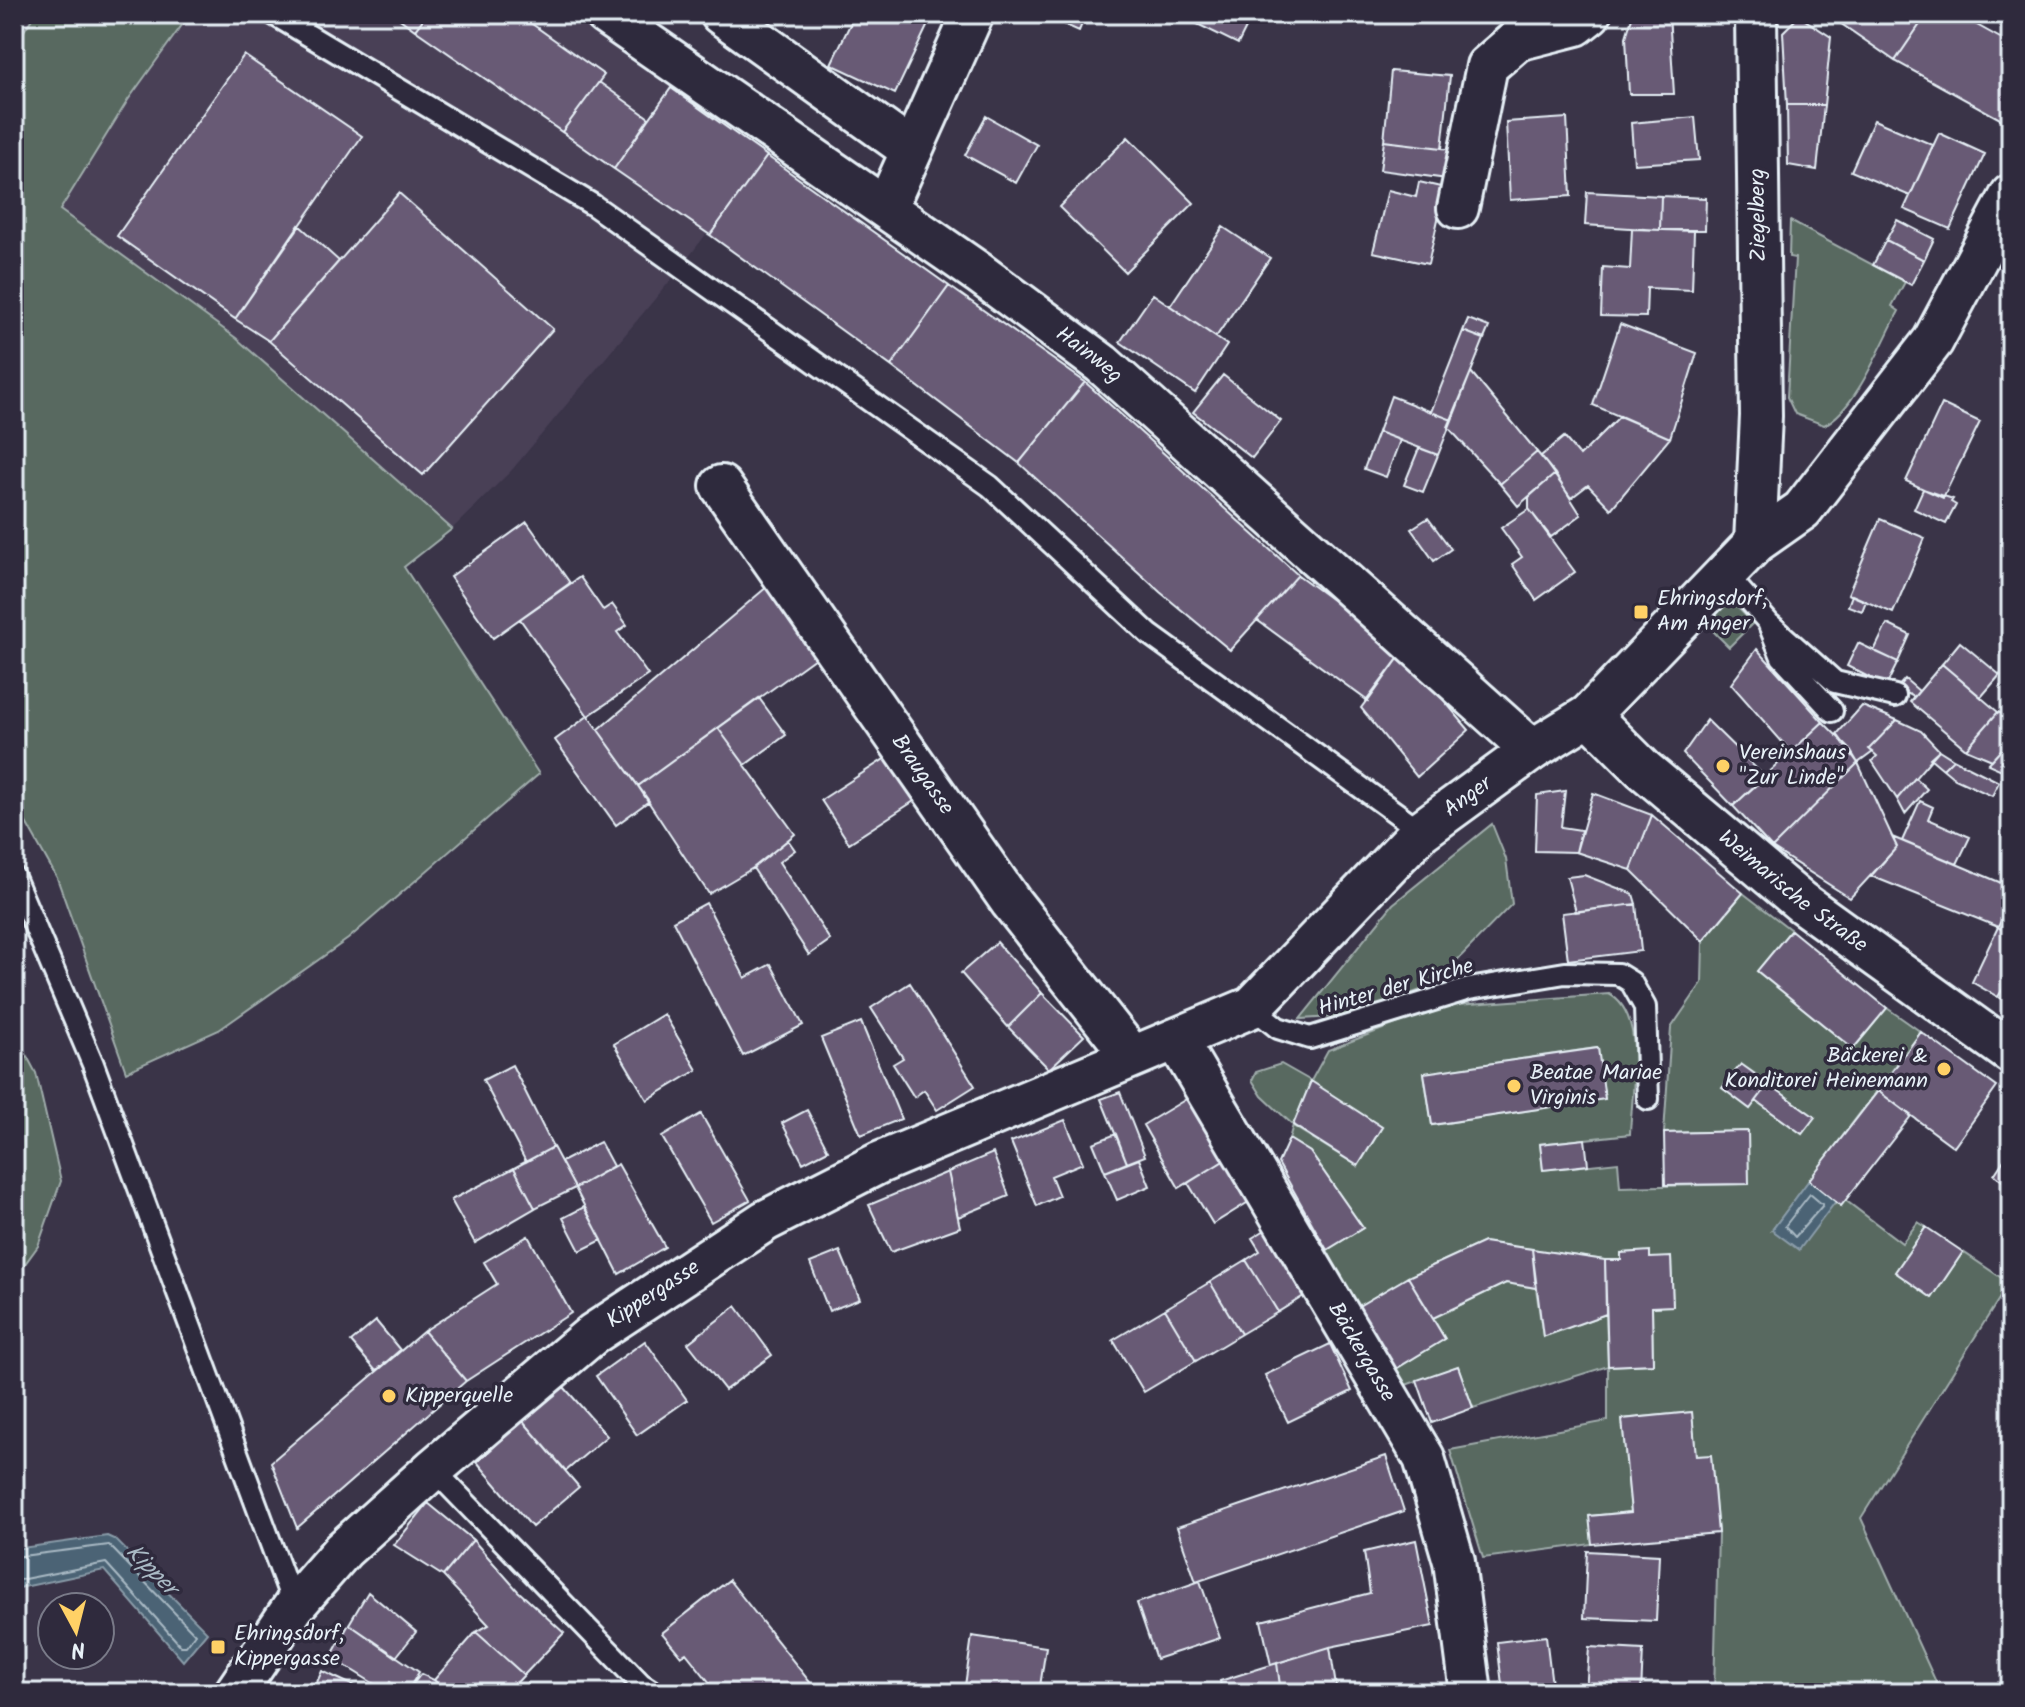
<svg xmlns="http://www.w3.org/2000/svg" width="2025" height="1707" font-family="Kalam,sans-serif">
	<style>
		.built { fill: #483f56 }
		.green { fill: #596960; stroke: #a0adac; stroke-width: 2; fill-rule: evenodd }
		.water { fill: #4b6475; stroke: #8a9ca9; stroke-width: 2 }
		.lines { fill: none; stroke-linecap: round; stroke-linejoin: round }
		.shore { stroke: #a9b9c4; stroke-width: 2 }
		.building { fill: #685a75; stroke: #e8f1f8; stroke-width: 2 }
		.lane-casing { stroke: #e8f1f8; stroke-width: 26 }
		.street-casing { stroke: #e8f1f8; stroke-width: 46 }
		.lane { stroke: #2f2a3d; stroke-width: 20 }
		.street { stroke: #2f2a3d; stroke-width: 40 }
		.poi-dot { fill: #ffd166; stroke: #2f2a3d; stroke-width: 3 }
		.labels { text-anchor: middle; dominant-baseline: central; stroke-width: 7; stroke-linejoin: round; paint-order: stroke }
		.street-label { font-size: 22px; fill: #e8f1f8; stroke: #2f2a3d }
		.poi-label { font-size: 22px; fill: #e8f1f8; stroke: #2f2a3d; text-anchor: start }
		.water-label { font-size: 24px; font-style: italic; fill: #a9b9c4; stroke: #2f2a3d }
	</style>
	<rect width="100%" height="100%" fill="#3a3448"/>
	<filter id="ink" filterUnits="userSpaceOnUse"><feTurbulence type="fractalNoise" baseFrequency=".0125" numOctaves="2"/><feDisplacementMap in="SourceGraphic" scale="16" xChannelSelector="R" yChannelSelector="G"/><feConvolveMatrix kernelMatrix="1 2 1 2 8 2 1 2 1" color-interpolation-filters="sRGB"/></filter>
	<g filter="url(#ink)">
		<path class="built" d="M 35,14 L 566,14 L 772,148 L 675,275 L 511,471 L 452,529 L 236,338 L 14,176 L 14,46 Z"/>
		<path class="green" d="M 35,14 L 190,14 L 128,100 L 60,210 L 236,338 L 452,529 L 404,567 L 539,774 L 348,939 L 219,1030 L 126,1072 L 57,878 L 14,801 L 14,46 Z
			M 1790,221 L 1905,282 L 1892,306 L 1899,311 C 1882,342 1856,410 1824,425 L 1795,414 L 1787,397 L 1795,258 L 1789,257 Z
			M 1728,598 L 1753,623 L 1729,647 L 1704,622 Z
			M 1492,824 L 1506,859 L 1512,904 L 1432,986 L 1349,1016 L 1300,1019 L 1393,904 Z
			M 1743,893 L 1791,930 L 1757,971 L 1853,1049 L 1887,1008 L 1921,1032 L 1772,1230 L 1845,1200 L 1902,1243 L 1918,1222 L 1926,1227 L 1895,1272 L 1932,1297 L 1963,1252 L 2009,1283 L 1861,1518 L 1941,1693 L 1714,1693 L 1718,1533 L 1711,1456 L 1696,1456 L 1691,1412 L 1622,1419 L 1631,1512 L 1590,1516 L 1592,1544 L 1483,1558 L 1450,1450 L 1608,1421 L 1608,1366 L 1473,1408 L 1458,1366 L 1403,1386 L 1394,1370 L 1445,1339 L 1433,1318 L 1506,1283 L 1536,1288 L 1543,1337 L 1606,1314 L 1608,1366 L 1653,1364 L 1652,1307 L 1673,1305 L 1671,1258 L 1650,1258 L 1649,1252 L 1621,1253 L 1621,1260 L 1605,1260 L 1484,1242 L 1408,1277 L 1357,1307 L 1327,1250 L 1363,1228 L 1310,1152 L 1289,1139 L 1293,1125 L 1262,1096 L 1252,1080 L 1256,1072 L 1281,1064 L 1311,1081 L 1328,1050 L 1443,1006 L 1609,994 C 1648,1014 1631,1097 1630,1134 L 1540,1144 L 1543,1170 L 1618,1162 L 1620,1187 L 1748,1184 L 1747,1131 L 1664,1133 L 1671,1028 L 1702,983 L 1703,941 ZM 1597,1048 L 1605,1099 L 1432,1125 L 1424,1073 ZM 1311,1082 L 1382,1127 L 1358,1166 L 1293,1126 Z
			M 14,1032 L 36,1073 L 61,1181 L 38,1246 L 14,1279 Z"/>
		<path class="water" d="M 1809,1180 L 1836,1201 L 1799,1250 L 1772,1230 Z
			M 107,1536 L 116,1540 L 207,1632 L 183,1661 L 104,1570 L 14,1589 L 14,1549 Z"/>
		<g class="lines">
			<path class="shore" d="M 1810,1194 L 1823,1205 L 1795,1237 L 1785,1226 Z
				M 14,1557 L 109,1545 L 195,1634 L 186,1646 L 181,1646 L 106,1563 L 14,1581"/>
		</g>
		<path class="building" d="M 393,14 L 427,14 L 415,30 Z
			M 427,14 L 518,14 L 604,75 L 562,132 L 415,30 Z
			M 855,14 L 933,14 L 895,94 L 831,64 Z
			M 1041,14 L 1086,14 L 1079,31 Z
			M 1187,14 L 1253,14 L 1238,44 L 1185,18 Z
			M 1633,14 L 1669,14 L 1674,94 L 1629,94 L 1626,37 Z
			M 1827,14 L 1927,14 L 1895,61 Z
			M 1927,14 L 1957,14 L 2011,44 L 2011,125 L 1895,61 Z
			M 1799,16 L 1831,37 L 1824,105 L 1787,105 L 1783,32 Z
			M 244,55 L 362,136 L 235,319 L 117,236 Z
			M 1391,71 L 1450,76 L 1442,148 L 1384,141 Z
			M 599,82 L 649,118 L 614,169 L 562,132 Z
			M 671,88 L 767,156 L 710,235 L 614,169 Z
			M 1787,105 L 1824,105 L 1817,170 L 1788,165 Z
			M 986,116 L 1037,145 L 1016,183 L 965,155 Z
			M 1695,117 L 1699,160 L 1634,164 L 1631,123 Z
			M 1567,118 L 1571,196 L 1510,200 L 1506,122 Z
			M 1874,120 L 1933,145 L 1910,196 L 1851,171 Z
			M 1939,133 L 1985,154 L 1950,229 L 1904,209 Z
			M 1128,137 L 1194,203 L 1125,272 L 1059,207 Z
			M 1384,141 L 1458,150 L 1455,180 L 1380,170 Z
			M 767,156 L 949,286 L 891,366 L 710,235 Z
			M 1419,182 L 1445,188 L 1428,264 L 1373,252 L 1388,190 L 1416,197 Z
			M 1587,192 L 1661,196 L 1660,230 L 1585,225 Z
			M 399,193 L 553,329 L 423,475 L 269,341 Z
			M 1661,196 L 1706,198 L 1705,230 L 1660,230 Z
			M 1897,220 L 1934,239 L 1924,260 L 1886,240 Z
			M 299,225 L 339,261 L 269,341 L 235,319 Z
			M 1223,227 L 1270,258 L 1216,337 L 1170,306 Z
			M 1632,229 L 1694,231 L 1692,290 L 1647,288 L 1646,317 L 1601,316 L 1603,267 L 1630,269 Z
			M 1886,240 L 1924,260 L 1911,285 L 1873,265 Z
			M 949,286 L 1085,382 L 1019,463 L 891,366 Z
			M 1153,294 L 1227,345 L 1195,393 L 1120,342 Z
			M 1468,319 L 1489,327 L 1484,339 L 1463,331 Z
			M 1620,324 L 1697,353 L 1670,438 L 1593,405 Z
			M 1463,331 L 1484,339 L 1452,420 L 1431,412 Z
			M 1471,372 L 1537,452 L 1500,484 L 1448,427 Z
			M 1223,375 L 1281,421 L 1252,458 L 1193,412 Z
			M 1085,382 L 1298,575 L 1230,650 L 1160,592 L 1019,463 Z
			M 1391,396 L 1452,420 L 1438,455 L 1378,432 Z
			M 1942,404 L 1980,422 L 1943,498 L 1906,481 Z
			M 1620,416 L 1670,438 L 1611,509 L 1588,485 L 1571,498 L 1541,456 L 1564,437 L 1580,456 Z
			M 1378,432 L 1400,440 L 1386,477 L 1364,469 Z
			M 1419,448 L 1438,455 L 1423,492 L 1404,485 Z
			M 1537,452 L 1555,474 L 1518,506 L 1500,484 Z
			M 1555,474 L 1581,515 L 1551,537 L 1529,509 L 1529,497 Z
			M 1923,489 L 1953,499 L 1951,502 L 1956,505 L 1946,524 L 1914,509 Z
			M 1529,509 L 1575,572 L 1536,600 L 1512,564 L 1522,557 L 1501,528 Z
			M 1428,518 L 1451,549 L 1434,561 L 1411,529 Z
			M 1880,519 L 1925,538 L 1893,613 L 1848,594 Z
			M 527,522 L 570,583 L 493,638 L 450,577 Z
			M 1298,575 L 1403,652 L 1368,701 L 1257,620 Z
			M 580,577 L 603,610 L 612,604 L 627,625 L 617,632 L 648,675 L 588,716 L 520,619 Z
			M 775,580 L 822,653 L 638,786 L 598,730 Z
			M 1852,595 L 1866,601 L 1862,611 L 1848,606 Z
			M 1887,624 L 1910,635 L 1898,662 L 1874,651 Z
			M 1960,642 L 2000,675 L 1981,697 L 1942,664 Z
			M 1858,643 L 1898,662 L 1886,686 L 1847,666 Z
			M 1757,649 L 1823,722 L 1791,752 L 1731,684 Z
			M 1403,652 L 1469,730 L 1417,777 L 1361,708 Z
			M 1942,664 L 1998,712 L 1966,749 L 1910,702 Z
			M 1905,679 L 1919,691 L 1914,697 L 1897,688 Z
			M 759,698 L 786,735 L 745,765 L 718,728 Z
			M 1862,706 L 1897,720 L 1869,749 L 1873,752 L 1858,763 L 1837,734 Z
			M 1998,712 L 2011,718 L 2011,739 L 1992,760 L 1966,749 Z
			M 588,716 L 649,801 L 616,825 L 555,740 Z
			M 1707,720 L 1765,777 L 1733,806 L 1683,754 Z
			M 1897,720 L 1921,731 L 1939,750 L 1897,799 L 1872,761 L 1877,756 L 1869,749 Z
			M 1823,722 L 1849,748 L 1858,763 L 1772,848 L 1733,806 Z
			M 718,728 L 795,834 L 753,868 L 709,894 L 638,786 Z
			M 2011,739 L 2011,774 L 1988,764 Z
			M 1939,750 L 1953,759 L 1943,769 L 1930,758 Z
			M 886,758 L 914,801 L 849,843 L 821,800 Z
			M 1953,759 L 1999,782 L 1992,796 L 1955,779 L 1943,769 Z
			M 1858,763 L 1897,847 L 1850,898 L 1772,848 Z
			M 1915,778 L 1927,789 L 1905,814 L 1897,799 Z
			M 1565,791 L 1561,827 L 1581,830 L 1576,852 L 1535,851 L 1537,795 Z
			M 1593,793 L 1652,815 L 1631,870 L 1576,852 Z
			M 1920,801 L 1933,807 L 1928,819 L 1970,837 L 1957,864 L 1902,841 Z
			M 1652,815 L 1743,893 L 1703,941 L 1631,870 Z
			M 1892,837 L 2011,887 L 2011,901 L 1998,927 L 1871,876 L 1897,847 Z
			M 788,840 L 795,850 L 779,862 L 830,940 L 809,955 L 753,868 Z
			M 1584,875 L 1633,894 L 1636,904 L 1576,912 L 1567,877 Z
			M 2011,901 L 2011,936 L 1998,927 Z
			M 706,903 L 745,978 L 771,964 L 803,1025 L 743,1056 L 673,921 Z
			M 1636,904 L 1641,951 L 1568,960 L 1562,913 Z
			M 1998,927 L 2011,936 L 2011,976 L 1998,997 L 1972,982 Z
			M 1791,930 L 1887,1008 L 1853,1049 L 1757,971 Z
			M 997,942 L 1042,993 L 1008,1027 L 961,973 Z
			M 2011,976 L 2011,1005 L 1998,997 Z
			M 910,983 L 975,1086 L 937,1110 L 924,1090 L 914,1097 L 893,1064 L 903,1058 L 871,1008 Z
			M 1042,993 L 1084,1036 L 1049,1069 L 1008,1027 Z
			M 664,1014 L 697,1070 L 647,1100 L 614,1044 Z
			M 861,1022 L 901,1119 L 861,1135 L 821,1038 Z
			M 1921,1032 L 1997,1087 L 1954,1147 L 1878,1091 Z
			M 1598,1048 L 1605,1099 L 1432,1125 L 1424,1073 Z
			M 1741,1064 L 1769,1084 L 1750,1109 L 1722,1088 Z
			M 512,1065 L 553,1147 L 526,1162 L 483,1080 Z
			M 1311,1081 L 1382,1127 L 1358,1166 L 1293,1125 Z
			M 1769,1084 L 1815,1117 L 1802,1134 L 1756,1101 Z
			M 1878,1091 L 1911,1116 L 1841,1206 L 1809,1180 Z
			M 1120,1092 L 1145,1156 L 1127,1163 L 1101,1099 Z
			M 1193,1095 L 1230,1157 L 1179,1188 L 1143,1125 Z
			M 807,1110 L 828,1150 L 803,1163 L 782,1123 Z
			M 701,1114 L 750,1200 L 711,1222 L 662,1137 Z
			M 1065,1120 L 1083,1163 L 1051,1176 L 1059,1196 L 1037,1206 L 1011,1142 Z
			M 1748,1131 L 1749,1184 L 1665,1185 L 1664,1133 Z
			M 1116,1134 L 1127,1163 L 1105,1172 L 1093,1143 Z
			M 1289,1139 L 1310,1152 L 1363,1228 L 1327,1250 L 1278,1163 Z
			M 1585,1139 L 1588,1165 L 1543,1170 L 1540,1144 Z
			M 600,1142 L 613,1166 L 575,1188 L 561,1162 Z
			M 553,1147 L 575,1188 L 535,1208 L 514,1168 Z
			M 2011,1149 L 2011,1187 L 1994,1175 Z
			M 993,1153 L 1009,1196 L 958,1217 L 948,1172 Z
			M 1230,1157 L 1255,1198 L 1213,1224 L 1188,1183 Z
			M 1139,1159 L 1150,1186 L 1117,1200 L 1105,1172 Z
			M 618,1164 L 665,1247 L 619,1274 L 575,1188 Z
			M 514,1168 L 535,1208 L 475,1243 L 451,1200 Z
			M 948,1172 L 960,1227 L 891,1252 L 869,1205 Z
			M 584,1207 L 602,1240 L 580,1251 L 563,1218 Z
			M 1275,1224 L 1315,1289 L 1278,1312 L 1246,1260 L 1260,1251 L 1252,1238 Z
			M 1926,1227 L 1963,1252 L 1932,1298 L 1895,1272 Z
			M 528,1236 L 571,1313 L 466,1381 L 424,1331 L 497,1284 L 484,1262 Z
			M 1484,1242 L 1532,1249 L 1536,1288 L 1506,1283 L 1433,1318 L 1408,1277 Z
			M 1532,1249 L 1605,1260 L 1606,1314 L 1543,1337 Z
			M 840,1251 L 860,1299 L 829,1311 L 810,1263 Z
			M 1650,1251 L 1650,1258 L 1671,1257 L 1673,1306 L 1652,1307 L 1653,1364 L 1608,1366 L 1605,1260 L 1621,1260 L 1621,1253 Z
			M 1246,1260 L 1278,1312 L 1241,1334 L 1210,1282 Z
			M 1408,1277 L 1445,1339 L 1394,1370 L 1357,1307 Z
			M 1210,1282 L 1241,1334 L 1196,1361 L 1165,1309 Z
			M 736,1306 L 772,1355 L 725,1390 L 688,1343 Z
			M 1165,1309 L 1196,1361 L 1144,1392 L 1113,1340 Z
			M 376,1321 L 400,1350 L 376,1371 L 351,1342 Z
			M 424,1331 L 466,1381 L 297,1528 L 271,1462 Z
			M 645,1341 L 687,1400 L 637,1435 L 596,1376 Z
			M 1330,1344 L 1352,1391 L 1288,1422 L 1265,1375 Z
			M 1458,1366 L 1473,1408 L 1432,1423 L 1417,1380 Z
			M 564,1387 L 607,1436 L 566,1471 L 523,1421 Z
			M 1692,1412 L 1696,1456 L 1711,1455 L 1718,1533 L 1592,1544 L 1589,1516 L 1631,1512 L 1622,1419 Z
			M 523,1421 L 579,1487 L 532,1527 L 477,1462 Z
			M 1386,1456 L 1404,1511 L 1196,1582 L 1177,1527 Z
			M 428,1503 L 473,1540 L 443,1576 L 394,1545 Z
			M 473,1540 L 518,1591 L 564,1633 L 524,1675 L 476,1632 L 489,1625 L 443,1576 Z
			M 1416,1540 L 1433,1626 L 1330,1647 L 1271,1665 L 1261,1621 L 1370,1593 L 1364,1552 Z
			M 1587,1551 L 1659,1555 L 1656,1621 L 1584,1618 Z
			M 729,1580 L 816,1690 L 813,1693 L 718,1693 L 686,1653 L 681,1656 L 662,1633 Z
			M 1200,1581 L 1220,1638 L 1156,1659 L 1137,1603 Z
			M 368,1592 L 416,1632 L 396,1657 L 349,1624 Z
			M 349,1624 L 419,1672 L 406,1693 L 390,1682 L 384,1690 L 331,1657 Z
			M 476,1632 L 524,1675 L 507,1693 L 448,1693 L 434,1680 Z
			M 972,1636 L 1046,1647 L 1039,1693 L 964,1693 Z
			M 1546,1636 L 1553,1693 L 1503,1693 L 1497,1642 Z
			M 1330,1647 L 1337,1693 L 1281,1693 L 1277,1663 Z
			M 1589,1647 L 1643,1650 L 1641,1693 L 1586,1693 Z
			M 1277,1663 L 1281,1693 L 1222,1693 L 1220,1681 Z
			M 322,1671 L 369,1693 L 312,1693 Z
			M 421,1674 L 434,1680 L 448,1693 L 406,1693 Z"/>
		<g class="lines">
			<g class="lane-casing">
				<path id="lane" d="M 273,14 L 593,205 L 990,486 L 1149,634 L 1421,831
					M 1726,574 L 1768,622 L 1782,657 L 1832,711
					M 1771,625 L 1835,682 L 1895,696
					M 14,877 L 93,1064 L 294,1606
					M 1252,1007 L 1278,1028 L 1310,1038 L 1469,989 L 1565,973 L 1618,974 L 1631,982 L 1645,1007 L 1648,1099
					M 433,1469 L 641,1684 L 655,1693"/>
			</g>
			<g class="street-casing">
				<g id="street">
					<path id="s1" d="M 605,14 L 979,273 L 1102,364 L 1532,750"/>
					<path d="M 721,14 L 911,150"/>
					<path d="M 886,208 L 973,14"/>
					<path d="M 1458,208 L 1487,66 L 1517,40 L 1576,25 L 1590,14"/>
					<path id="s2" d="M 721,486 L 1011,902 L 1132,1056"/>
					<path d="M 1755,543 L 1761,416 L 1756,14"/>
					<path id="s3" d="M 1589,715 L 1643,769 L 1801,902 L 2011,1053"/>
					<path id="s4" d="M 1176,1039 L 1424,1458 L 1454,1561 L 1471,1693"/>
					<path id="s5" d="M 235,1693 L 294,1606 L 343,1550 L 433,1469 L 593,1334 L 765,1221 L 879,1163 L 1252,1007 L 1421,831 L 1532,750 L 1589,715 L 1755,543 L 1802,510 L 1933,341 L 2011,195"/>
				</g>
			</g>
			<use href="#lane" class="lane"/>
			<use href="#street" class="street"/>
		</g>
	</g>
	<g class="poi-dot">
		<rect x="1633" y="604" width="16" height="16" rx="4"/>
		<circle cx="1723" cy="766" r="8"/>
		<circle cx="1944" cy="1069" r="8"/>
		<circle cx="1514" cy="1086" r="8"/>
		<circle cx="389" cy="1396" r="8"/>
		<rect x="210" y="1639" width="16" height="16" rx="4"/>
	</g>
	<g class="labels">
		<g class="street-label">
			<text transform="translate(1759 215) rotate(-91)">Ziegelberg</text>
			<text stroke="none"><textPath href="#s1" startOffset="592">Hainweg</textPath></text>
			<text stroke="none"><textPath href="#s2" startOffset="352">Braugasse</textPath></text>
			<text stroke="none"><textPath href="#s5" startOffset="1550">Anger</textPath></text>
			<text stroke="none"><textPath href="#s3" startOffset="270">Weimarische Straße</textPath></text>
			<text transform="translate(1396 988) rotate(-16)">Hinter der Kirche</text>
			<text stroke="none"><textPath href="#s5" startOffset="582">Kippergasse</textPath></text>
			<text stroke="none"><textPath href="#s4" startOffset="364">Bäckergasse</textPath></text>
		</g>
		<g class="poi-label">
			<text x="1657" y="599">Ehringsdorf,<tspan x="1657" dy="25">Am Anger</tspan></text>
			<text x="1739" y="753">Vereinshaus<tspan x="1739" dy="25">"Zur Linde"</tspan></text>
			<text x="1928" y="1056" text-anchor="end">Bäckerei &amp;<tspan x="1928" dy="25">Konditorei Heinemann</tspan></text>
			<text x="1530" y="1073">Beatae Mariae<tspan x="1530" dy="25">Virginis</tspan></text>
			<text x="405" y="1396">Kipperquelle</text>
			<text x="234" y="1634">Ehringsdorf,<tspan x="234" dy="25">Kippergasse</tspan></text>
		</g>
		<g class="water-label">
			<text transform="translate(151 1570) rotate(45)">Kipper</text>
		</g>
	</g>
	<rect width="2025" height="1707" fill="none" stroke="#2f2a3d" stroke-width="48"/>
	<rect x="24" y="24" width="1977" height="1659" fill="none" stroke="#e8f1f8" stroke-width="3" filter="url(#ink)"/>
	<g transform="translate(76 1631) rotate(173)"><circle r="38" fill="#2f2a3d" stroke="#797a88" stroke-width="2"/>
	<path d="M0-6L14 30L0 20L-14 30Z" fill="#ffd166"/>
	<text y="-12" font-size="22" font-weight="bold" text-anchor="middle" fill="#e8f1f8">N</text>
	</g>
</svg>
